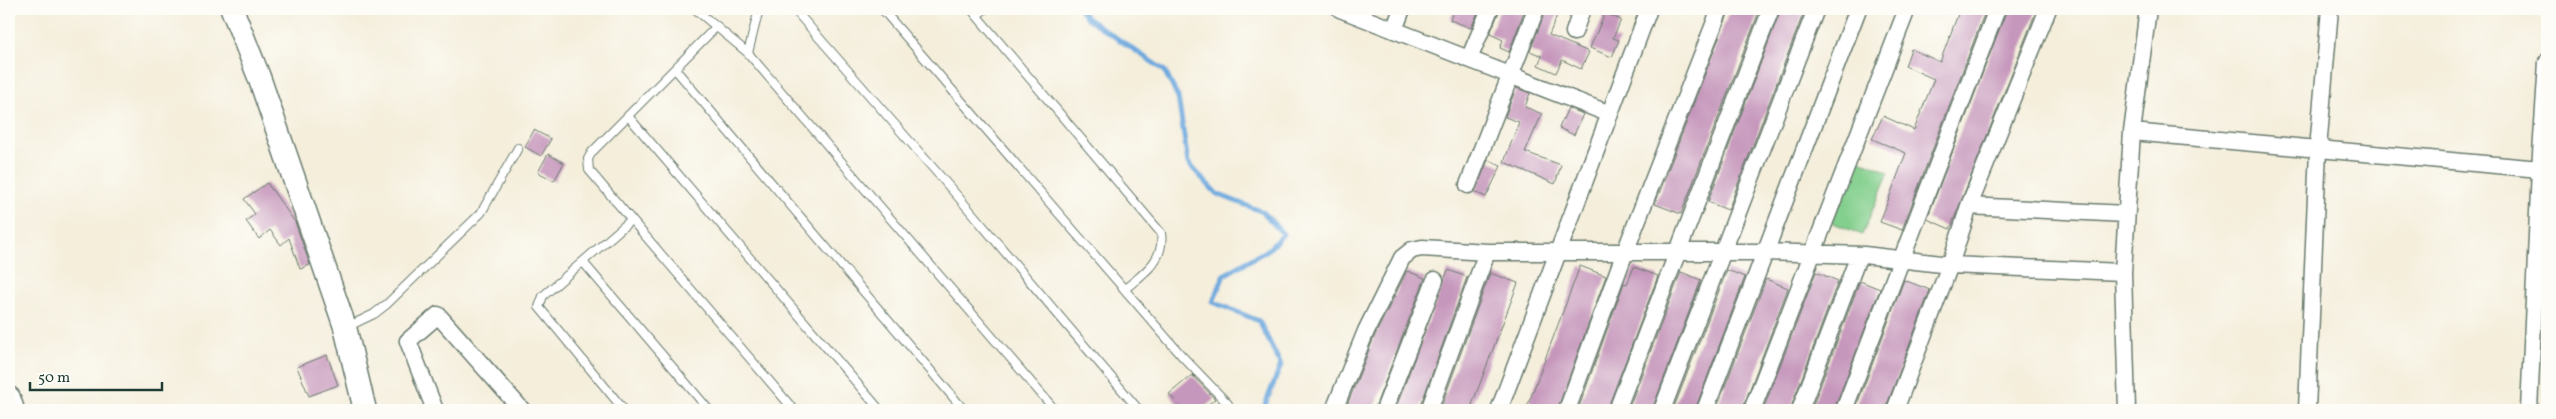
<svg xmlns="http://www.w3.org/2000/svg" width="2556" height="419" font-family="Vollkorn,serif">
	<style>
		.green { fill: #83cf8d; stroke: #518660 }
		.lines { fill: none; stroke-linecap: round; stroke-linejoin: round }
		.stream { stroke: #6da9de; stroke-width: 5 }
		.building { fill: #c697bc }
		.lane-casing { stroke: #6a7b6e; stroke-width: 10 }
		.street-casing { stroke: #6a7b6e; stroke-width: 19 }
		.secondary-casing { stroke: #6a7b6e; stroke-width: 25 }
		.lane { stroke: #fff; stroke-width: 8 }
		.street { stroke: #fff; stroke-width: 16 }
		.secondary { stroke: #fff; stroke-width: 22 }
	</style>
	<rect width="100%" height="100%" fill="#fdfcf7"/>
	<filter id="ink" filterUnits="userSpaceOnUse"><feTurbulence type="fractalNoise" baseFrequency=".02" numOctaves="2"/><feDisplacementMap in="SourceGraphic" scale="10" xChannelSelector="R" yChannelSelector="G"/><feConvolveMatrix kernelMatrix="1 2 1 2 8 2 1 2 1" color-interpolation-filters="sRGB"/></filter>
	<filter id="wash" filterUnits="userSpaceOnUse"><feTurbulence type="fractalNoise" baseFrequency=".0096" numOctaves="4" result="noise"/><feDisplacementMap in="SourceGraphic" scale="20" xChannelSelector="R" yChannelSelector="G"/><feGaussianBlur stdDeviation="1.12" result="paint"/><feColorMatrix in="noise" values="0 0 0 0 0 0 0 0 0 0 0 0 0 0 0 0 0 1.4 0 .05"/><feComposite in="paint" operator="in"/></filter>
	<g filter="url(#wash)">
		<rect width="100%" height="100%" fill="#f4eedb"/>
		<path class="green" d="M 1858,159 L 1889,172 L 1862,235 L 1831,222 Z"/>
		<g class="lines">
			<path class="stream" d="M 1080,9 L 1087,18 L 1164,70 L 1178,97 L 1188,163 L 1217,194 L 1263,212 L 1283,234 L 1269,249 L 1224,275 L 1213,302 L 1259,321 L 1281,365 L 1263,410"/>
		</g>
		<g id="blocks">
			<path class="building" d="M 1454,9 L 1479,10 L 1471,28 L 1450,20 Z
				M 1500,9 L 1525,9 L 1509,52 L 1500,48 L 1503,40 L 1490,34 Z
				M 1546,9 L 1558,13 L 1549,35 L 1589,52 L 1581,69 L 1562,60 L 1556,73 L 1538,65 L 1542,56 L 1530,51 Z
				M 1730,9 L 1760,9 L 1681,214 L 1655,204 Z
				M 1781,9 L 1805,9 L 1728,210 L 1708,202 Z
				M 1960,9 L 1986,9 L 1902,230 L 1880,222 L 1906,153 L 1872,139 L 1883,116 L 1914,130 L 1934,79 L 1905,66 L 1911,49 L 1940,62 Z
				M 2007,9 L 2037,9 L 1950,229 L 1927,219 Z
				M 1605,13 L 1621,20 L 1613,38 L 1619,40 L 1612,57 L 1590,48 Z
				M 1516,88 L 1530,93 L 1525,107 L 1542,114 L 1525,152 L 1561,165 L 1555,184 L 1504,162 L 1519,122 L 1505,117 Z
				M 1568,108 L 1583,114 L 1574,135 L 1559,128 Z
				M 534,130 L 551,139 L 541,156 L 525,147 Z
				M 548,154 L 564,163 L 554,181 L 538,172 Z
				M 1488,160 L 1501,166 L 1486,197 L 1475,192 Z
				M 267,183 L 295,222 L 310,265 L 300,269 L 289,238 L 281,245 L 270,230 L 259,239 L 246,221 L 255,214 L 244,199 Z
				M 1580,266 L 1606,276 L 1557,410 L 1526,410 Z
				M 1634,267 L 1658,276 L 1607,410 L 1578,410 L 1624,283 L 1627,284 Z
				M 1448,270 L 1467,277 L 1419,410 L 1395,410 Z
				M 1727,270 L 1745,277 L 1695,410 L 1673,410 Z
				M 1407,271 L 1425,278 L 1374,410 L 1345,410 L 1375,335 Z
				M 1681,272 L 1701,280 L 1652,410 L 1628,410 Z
				M 1816,272 L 1838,281 L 1790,410 L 1763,410 Z
				M 1490,273 L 1518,283 L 1470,410 L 1440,410 Z
				M 1766,279 L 1788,288 L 1742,410 L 1716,410 Z
				M 1904,280 L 1930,290 L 1885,410 L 1855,410 Z
				M 1860,281 L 1880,289 L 1834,410 L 1811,410 Z
				M 327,355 L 338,385 L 309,396 L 297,367 Z
				M 1192,375 L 1215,399 L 1201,410 L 1183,410 L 1169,394 Z"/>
		</g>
	</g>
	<g filter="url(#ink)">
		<use href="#blocks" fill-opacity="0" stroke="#6a7b6e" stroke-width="1"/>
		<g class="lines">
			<g class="lane-casing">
				<path id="lane" d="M 695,9 L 748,53 L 1055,410
					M 794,9 L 960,199 L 1139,410
					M 882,9 L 1182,356 L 1228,404 L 1230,410
					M 971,9 L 1161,233 C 1165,260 1144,273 1125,289
					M 977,15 L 985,9
					M 717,26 L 592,152 L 588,159 L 589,170 L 794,410
					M 748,53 L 759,9
					M 675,69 L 964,410
					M 628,116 L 880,410
					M 583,262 L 709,410
					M 347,327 L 374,314 L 387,304 L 481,213 L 518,148
					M 624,410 L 539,307 L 543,296 L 631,220"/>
			</g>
			<g class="street-casing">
				<path id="street" d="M 1340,9 L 1610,114
					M 1394,30 L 1402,9
					M 1574,32 L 1582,9
					M 1469,59 L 1490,9
					M 2132,132 L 2540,169
					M 1468,185 L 1536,9
					M 1969,206 L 2126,214
					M 435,410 L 408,341 L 438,315 L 522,410
					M 1334,410 L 1366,331 L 1402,258 L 1412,250 L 1422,248 L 1487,252
					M 1384,410 L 1435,280
					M 1429,410 L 1487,252 L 1765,252 L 1864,255 L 1950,265 L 2123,272
					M 1499,410 L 1649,9
					M 1567,410 L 1625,252 L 1720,9
					M 1617,410 L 1771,9
					M 1662,410 L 1816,9
					M 1705,410 L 1858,9
					M 1752,410 L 1907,9
					M 1800,410 L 1859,255
					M 1844,410 L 1997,9
					M 1895,410 L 1950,265 L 1969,206 L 2048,9
					M 2127,410 L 2123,272 L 2132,132 L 2148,9
					M 2307,410 L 2318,149 L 2330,9
					M 2529,410 L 2540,169 L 2547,62"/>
			</g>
			<g class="secondary-casing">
				<path id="secondary" d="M 232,9 L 259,77 L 345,327 L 365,410
					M 9,398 L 13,410"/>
			</g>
			<use href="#lane" class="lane"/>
			<use href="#street" class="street"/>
			<use href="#secondary" class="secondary"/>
		</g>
	</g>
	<rect width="2556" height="419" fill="none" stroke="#fdfcf7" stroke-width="30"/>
	<path d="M30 382v8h132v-8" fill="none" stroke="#1f3d34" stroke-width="2.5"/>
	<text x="38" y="382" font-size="15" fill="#1f3d34" stroke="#fdfcf7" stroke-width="4" paint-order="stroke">50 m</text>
</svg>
